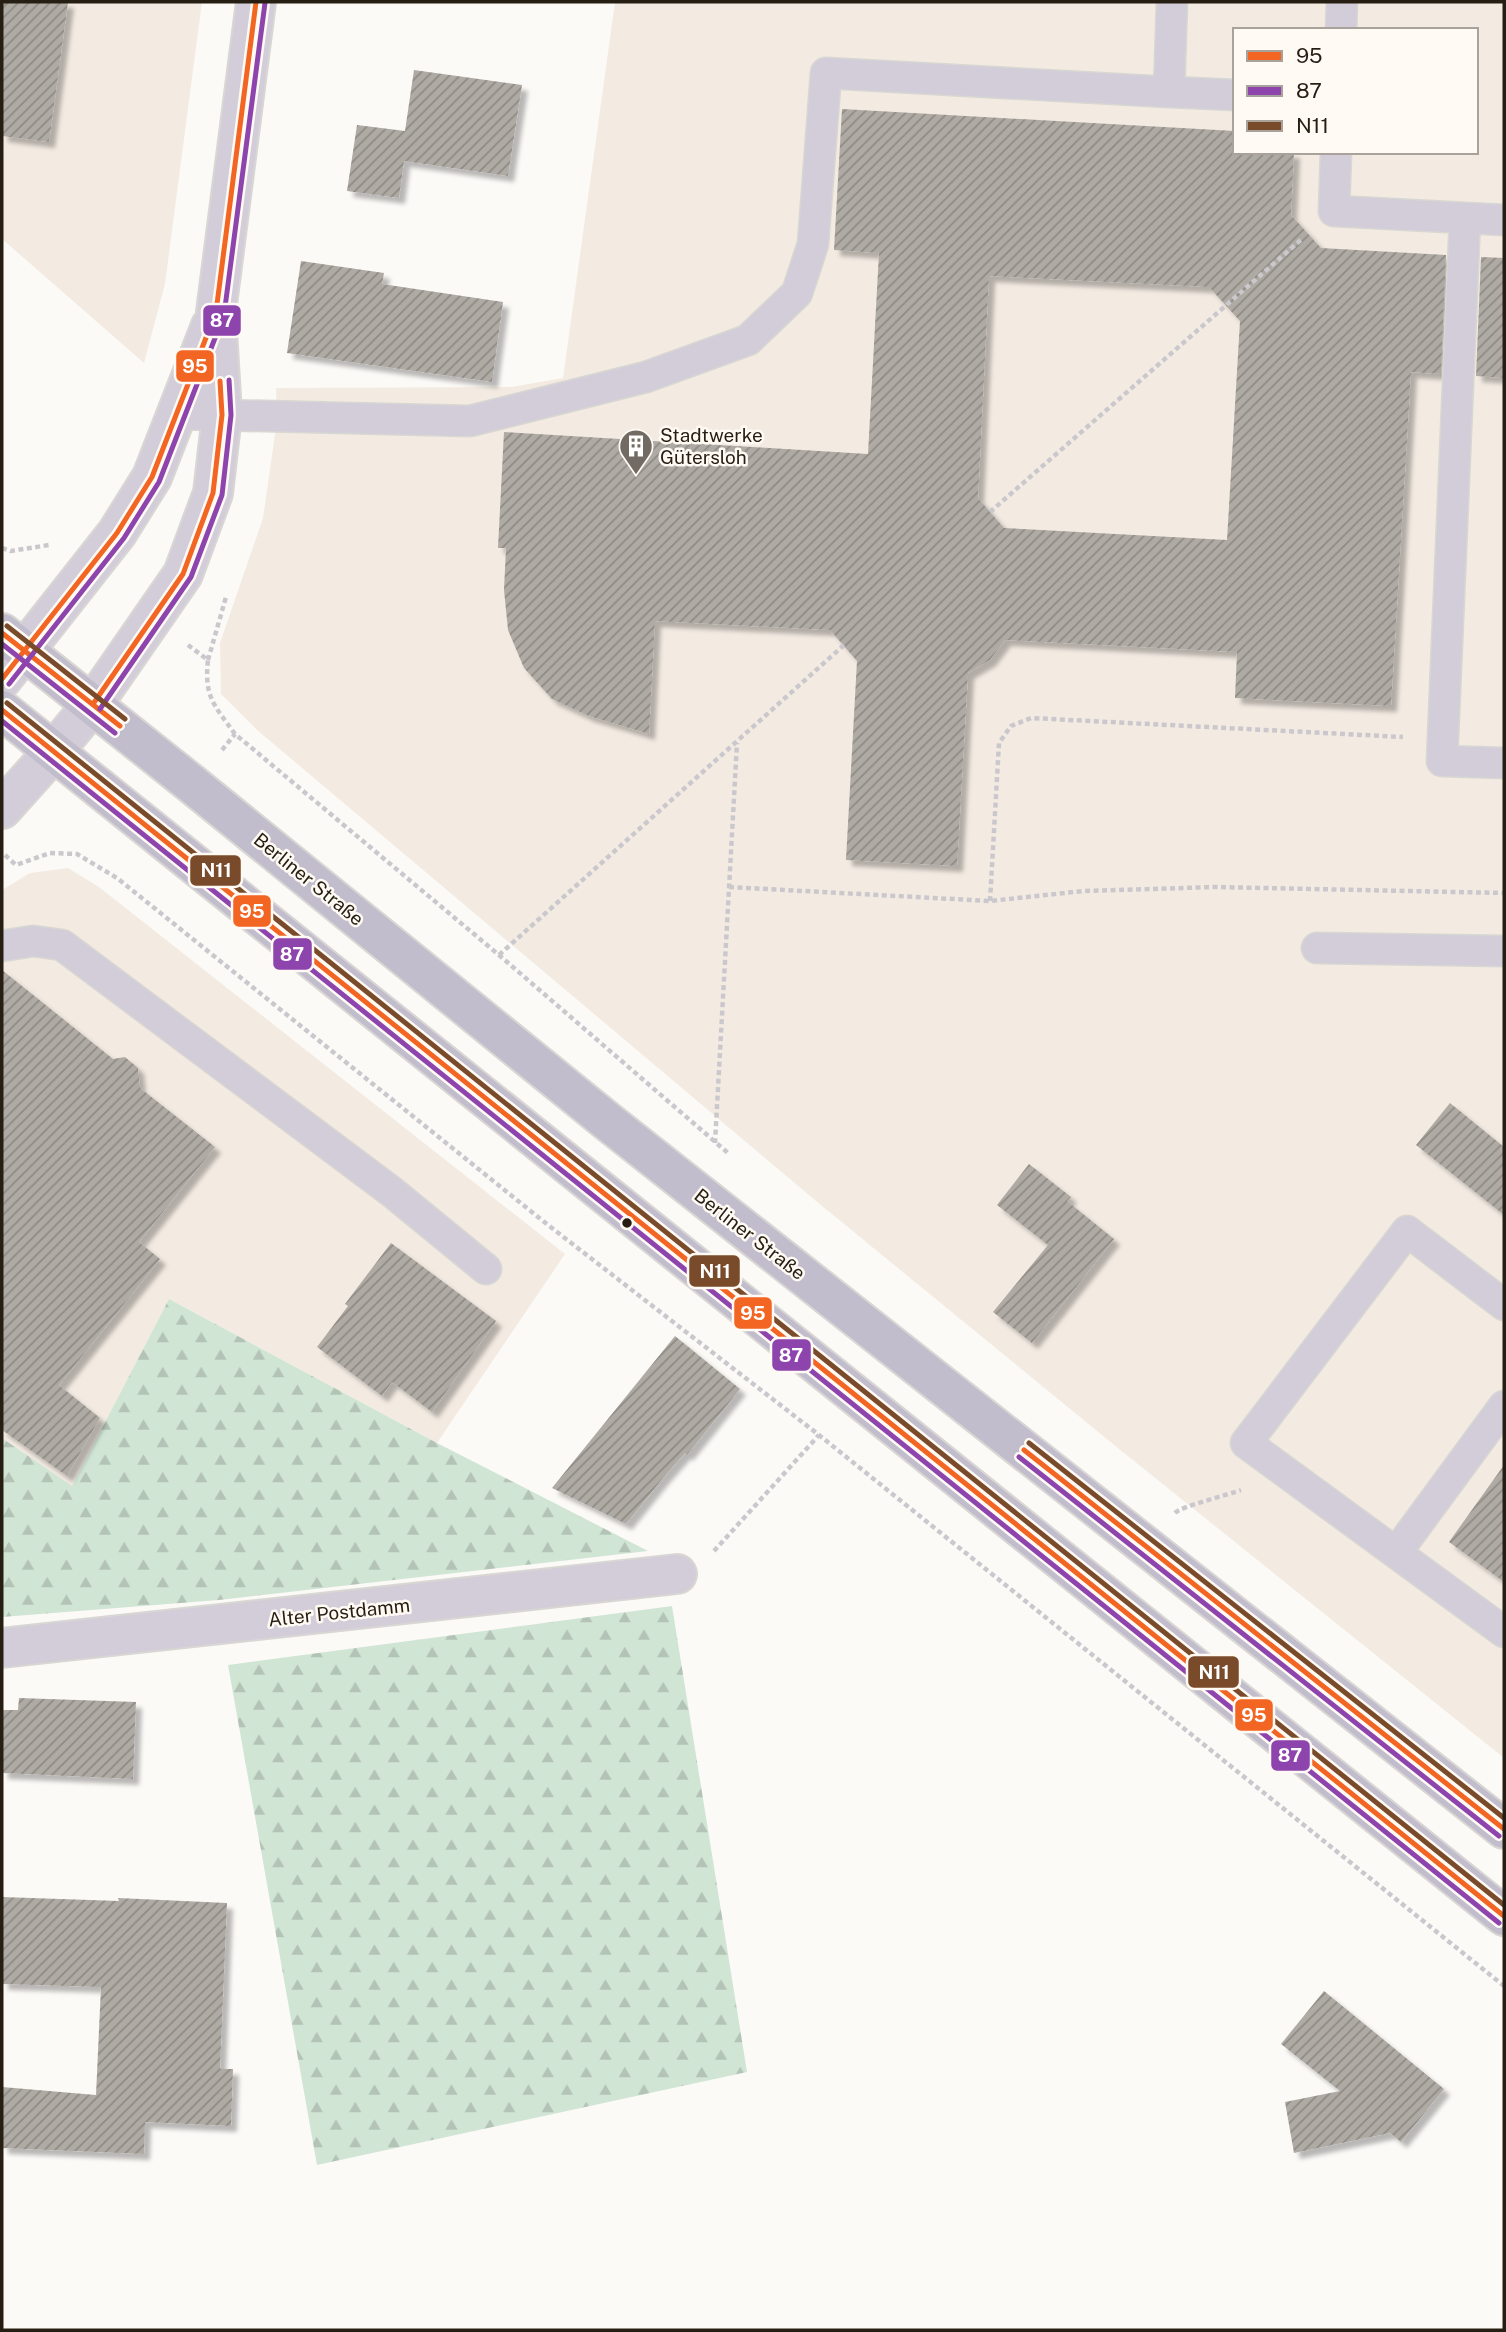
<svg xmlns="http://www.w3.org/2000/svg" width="1506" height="2332" font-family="'Public Sans',sans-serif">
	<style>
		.built { fill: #f3ebe2; fill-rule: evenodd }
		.forest { fill: url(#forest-firs) }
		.building { fill: url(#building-hatch); fill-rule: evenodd; filter: url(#shadow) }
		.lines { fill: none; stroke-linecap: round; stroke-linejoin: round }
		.service-casing { stroke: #d9d7d3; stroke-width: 33 }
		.minor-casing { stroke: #d9d7d3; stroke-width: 42 }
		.tertiary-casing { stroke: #d9d7d3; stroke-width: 42 }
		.primary-casing { stroke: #d9d7d3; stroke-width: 42 }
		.path { stroke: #cbc8cd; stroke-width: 4.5; stroke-dasharray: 5 3.5; stroke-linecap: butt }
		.service { stroke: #d2cdd9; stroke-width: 30 }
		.minor { stroke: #d2cdd9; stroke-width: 38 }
		.tertiary { stroke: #d2cdd9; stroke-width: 38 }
		.primary { stroke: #c2bdcc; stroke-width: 38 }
		.bus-1-casing { stroke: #fffaf4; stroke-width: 10 }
		.bus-2-casing { stroke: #fffaf4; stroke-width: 10 }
		.bus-3-casing { stroke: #fffaf4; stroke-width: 10 }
		.bus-1 { stroke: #f26522; stroke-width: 5 }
		.bus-2 { stroke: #8e44ad; stroke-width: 5 }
		.bus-3 { stroke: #7a4b2a; stroke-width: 5 }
		.bus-dot { fill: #261e13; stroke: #fffaf4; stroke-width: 2.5 }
		.labels { text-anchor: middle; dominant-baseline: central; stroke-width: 5; stroke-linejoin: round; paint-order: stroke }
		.poi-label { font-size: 19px; fill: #261e13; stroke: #fffaf4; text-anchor: start }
		.street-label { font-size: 19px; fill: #261e13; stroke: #fffaf4 }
		.line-badge { stroke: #fffaf4; stroke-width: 2.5 }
		.badge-label { font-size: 19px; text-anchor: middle; font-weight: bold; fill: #fff }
	</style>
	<defs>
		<pattern id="forest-firs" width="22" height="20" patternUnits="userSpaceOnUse" patternTransform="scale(1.75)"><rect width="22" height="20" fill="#d1e5d5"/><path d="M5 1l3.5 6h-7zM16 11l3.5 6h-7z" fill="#b3c4b6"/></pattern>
		<pattern id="building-hatch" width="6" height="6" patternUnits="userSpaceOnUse" patternTransform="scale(1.75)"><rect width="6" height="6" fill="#afaaa4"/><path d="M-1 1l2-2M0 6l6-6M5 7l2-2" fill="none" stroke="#8e8a84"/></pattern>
		<filter id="shadow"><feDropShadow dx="6" dy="6" stdDeviation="2" flood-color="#0004"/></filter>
	</defs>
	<rect width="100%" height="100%" fill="#fcfaf7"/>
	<path class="built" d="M 2,2 L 202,2 L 165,284 L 144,363 L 2,239 Z
		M 615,2 L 1504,2 L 1504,1758 L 1119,1449 L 816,1201 L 257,730 L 221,694 L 220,643 L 263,518 L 277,420 L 276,388 L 511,387 L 563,378 ZM 1235,30 L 1476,30 L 1476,152 L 1235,152 Z
		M 68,868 L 99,887 L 565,1254 L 437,1443 L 169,1299 L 72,1487 L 2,1438 L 2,890 L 30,873 Z"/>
	<path class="forest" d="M 169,1299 L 437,1443 L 648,1551 L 219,1600 L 2,1617 L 2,1438 L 72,1486 Z
		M 672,1606 L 747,2072 L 317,2165 L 228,1665 Z"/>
	<path class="building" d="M 2,2 L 68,2 L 49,142 L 2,136 Z
		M 414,70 L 522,85 L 508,176 L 404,161 L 399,198 L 347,191 L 357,125 L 405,131 Z
		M 842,109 L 1235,131 L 1235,152 L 1294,152 L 1291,215 L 1321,248 L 1446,255 L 1441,374 L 1411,372 L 1391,706 L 1235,698 L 1237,652 L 1005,640 L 990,660 L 968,673 L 957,866 L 846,860 L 857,661 L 830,630 L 655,621 L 649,734 L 589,716 L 552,699 L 524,668 L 508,630 L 504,590 L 506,548 L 498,548 L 504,432 L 868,454 L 879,253 L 834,250 ZM 989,276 L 1209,287 L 1240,321 L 1227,540 L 1004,528 L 978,498 Z
		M 1481,257 L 1504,258 L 1504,378 L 1476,376 Z
		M 301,261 L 384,273 L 382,284 L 503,302 L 492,382 L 287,353 Z
		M 2,970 L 113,1059 L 125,1057 L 138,1068 L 140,1088 L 215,1147 L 139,1242 L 160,1259 L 59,1385 L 100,1418 L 67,1476 L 2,1430 Z
		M 1450,1103 L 1504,1147 L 1504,1215 L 1416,1145 Z
		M 1029,1164 L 1071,1197 L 1067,1201 L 1114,1239 L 1032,1343 L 993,1312 L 1048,1245 L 997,1205 Z
		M 391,1243 L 496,1321 L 432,1412 L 392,1382 L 382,1396 L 317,1347 L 348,1306 L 345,1304 Z
		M 675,1336 L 740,1389 L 687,1455 L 685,1453 L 663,1478 L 626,1524 L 552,1488 Z
		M 1504,1465 L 1504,1582 L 1449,1542 Z
		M 19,1698 L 136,1702 L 133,1779 L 2,1773 L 2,1710 L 18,1710 Z
		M 2,1897 L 119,1901 L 118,1898 L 227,1903 L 220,2069 L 233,2069 L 231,2126 L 145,2122 L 144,2154 L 2,2148 L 2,2087 L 96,2095 L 101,1987 L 2,1984 Z
		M 1324,1991 L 1444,2089 L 1401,2142 L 1390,2133 L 1294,2153 L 1285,2102 L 1340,2091 L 1281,2044 Z"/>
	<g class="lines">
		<g class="service-casing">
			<path id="service" d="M 1341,30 L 1342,2
				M 1169,92 L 1235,95
				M 1336,152 L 1334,211 L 1504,220
				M 1465,218 L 1442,761 L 1504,763
				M 177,414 L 470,421 L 646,377 L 748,340 L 797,293 L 813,244 L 826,73 L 1169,92 L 1172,2
				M 2,946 L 33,941 L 62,945 L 392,1192 L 486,1269
				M 1317,948 L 1504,951
				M 1504,1305 L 1407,1231 L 1246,1443 L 1504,1632
				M 1396,1553 L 1504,1406"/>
		</g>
		<g class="minor-casing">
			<path id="minor" d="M 2,809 L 54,751
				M 2,1648 L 677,1574"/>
		</g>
		<g class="tertiary-casing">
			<path id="tertiary" d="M 2,679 L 117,533 L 152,477 L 211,326
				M 54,751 L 93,704 L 183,574 L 213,493 L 222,415 L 216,312 L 256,2"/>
		</g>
		<g class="primary-casing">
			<path id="primary" d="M 2,633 L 193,785 L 607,1121 L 1504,1829
				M 2,710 L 1504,1916"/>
		</g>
		<path class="path" d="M 990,512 L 1303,238
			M 2,548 L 11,551 L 49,545
			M 188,645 L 208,660 C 204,697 214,705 235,734 L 499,955 L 728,1153
			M 208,660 L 226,597
			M 222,750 L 235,734
			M 5,855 L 16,865 L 50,853 L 77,854 L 117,878 L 548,1225 L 819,1435 L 1504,1986
			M 729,887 L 990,901 L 1083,891 L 1216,887 L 1504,893
			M 990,901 L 999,743 L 1011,726 L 1031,718 L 1403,737
			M 499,955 L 844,645
			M 715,1143 L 737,743
			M 1175,1513 C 1182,1506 1228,1495 1241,1490
			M 714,1551 L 819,1435"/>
		<use href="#service" class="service"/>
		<use href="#minor" class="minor"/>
		<use href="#tertiary" class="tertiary"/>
		<use href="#primary" class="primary"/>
		<g class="bus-1-casing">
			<path id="bus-1" d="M 2,633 L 120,726
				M 2,679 L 117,533 L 152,477 L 216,312 L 256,2
				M 93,704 L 183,574 L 213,493 L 222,415 L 220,381
				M 2,710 L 1504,1916
				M 1024,1450 L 1504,1829"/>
		</g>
		<g class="bus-2-casing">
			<path id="bus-2" d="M 2,644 L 115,733
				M 9,684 L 124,538 L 159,482 L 224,315 L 265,3
				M 100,709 L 191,577 L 222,495 L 231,415 L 229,380
				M 2,721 L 1499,1923
				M 1019,1457 L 1499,1836"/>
		</g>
		<g class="bus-3-casing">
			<path id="bus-3" d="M 7,626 L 125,719
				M 7,703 L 1504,1905
				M 1029,1443 L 1504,1818"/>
		</g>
		<use href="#bus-1" class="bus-1"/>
		<use href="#bus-2" class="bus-2"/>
		<use href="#bus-3" class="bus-3"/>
	</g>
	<defs>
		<g id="building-pin" transform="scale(1.75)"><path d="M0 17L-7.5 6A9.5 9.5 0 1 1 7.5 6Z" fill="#716b63" stroke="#fffaf4"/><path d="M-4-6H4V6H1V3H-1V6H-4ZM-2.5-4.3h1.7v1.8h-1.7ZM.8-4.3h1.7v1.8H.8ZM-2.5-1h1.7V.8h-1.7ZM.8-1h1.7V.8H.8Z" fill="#fff"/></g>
	</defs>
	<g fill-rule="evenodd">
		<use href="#building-pin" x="636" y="446"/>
	</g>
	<circle class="bus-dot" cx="627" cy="1223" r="6"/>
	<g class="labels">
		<g class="poi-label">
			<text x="660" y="435">Stadtwerke<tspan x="660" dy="22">Gütersloh</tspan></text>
		</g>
		<g class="street-label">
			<text transform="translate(309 879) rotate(39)">Berliner Straße</text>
			<text transform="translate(750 1234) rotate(38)">Berliner Straße</text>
			<text transform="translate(339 1612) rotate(-6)">Alter Postdamm</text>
		</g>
	</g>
	<g class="line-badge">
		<rect x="202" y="304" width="40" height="33" rx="7" fill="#8e44ad"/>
		<rect x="175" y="349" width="40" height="34" rx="7" fill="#f26522"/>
		<rect x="189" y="854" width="53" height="33" rx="7" fill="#7a4b2a"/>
		<rect x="232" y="894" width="40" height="34" rx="7" fill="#f26522"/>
		<rect x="272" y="937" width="41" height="34" rx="7" fill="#8e44ad"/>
		<rect x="688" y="1254" width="53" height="34" rx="7" fill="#7a4b2a"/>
		<rect x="733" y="1296" width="40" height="34" rx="7" fill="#f26522"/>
		<rect x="771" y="1338" width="41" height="34" rx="7" fill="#8e44ad"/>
		<rect x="1187" y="1655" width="53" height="34" rx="7" fill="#7a4b2a"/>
		<rect x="1234" y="1698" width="40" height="34" rx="7" fill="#f26522"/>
		<rect x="1270" y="1739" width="41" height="33" rx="7" fill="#8e44ad"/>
	</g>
	<g class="badge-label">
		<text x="222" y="327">87</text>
		<text x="195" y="373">95</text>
		<text x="216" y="877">N11</text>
		<text x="252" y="918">95</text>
		<text x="292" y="961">87</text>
		<text x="715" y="1278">N11</text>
		<text x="753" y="1320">95</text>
		<text x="791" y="1362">87</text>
		<text x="1214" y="1679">N11</text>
		<text x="1254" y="1722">95</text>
		<text x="1290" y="1762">87</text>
	</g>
	<rect width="1506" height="2332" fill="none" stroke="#261e13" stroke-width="7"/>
	<rect x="1233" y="28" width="245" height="126" fill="#fffaf4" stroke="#a8a29a" stroke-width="2"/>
	<rect x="1247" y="51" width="35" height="10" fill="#f26522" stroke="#a8a29a" stroke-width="2"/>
	<text x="1296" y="63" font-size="21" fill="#261e13">95</text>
	<rect x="1247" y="86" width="35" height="10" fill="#8e44ad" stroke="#a8a29a" stroke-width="2"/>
	<text x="1296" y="98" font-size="21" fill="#261e13">87</text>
	<rect x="1247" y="121" width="35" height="10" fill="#7a4b2a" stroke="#a8a29a" stroke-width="2"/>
	<text x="1296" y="133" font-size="21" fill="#261e13">N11</text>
</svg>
